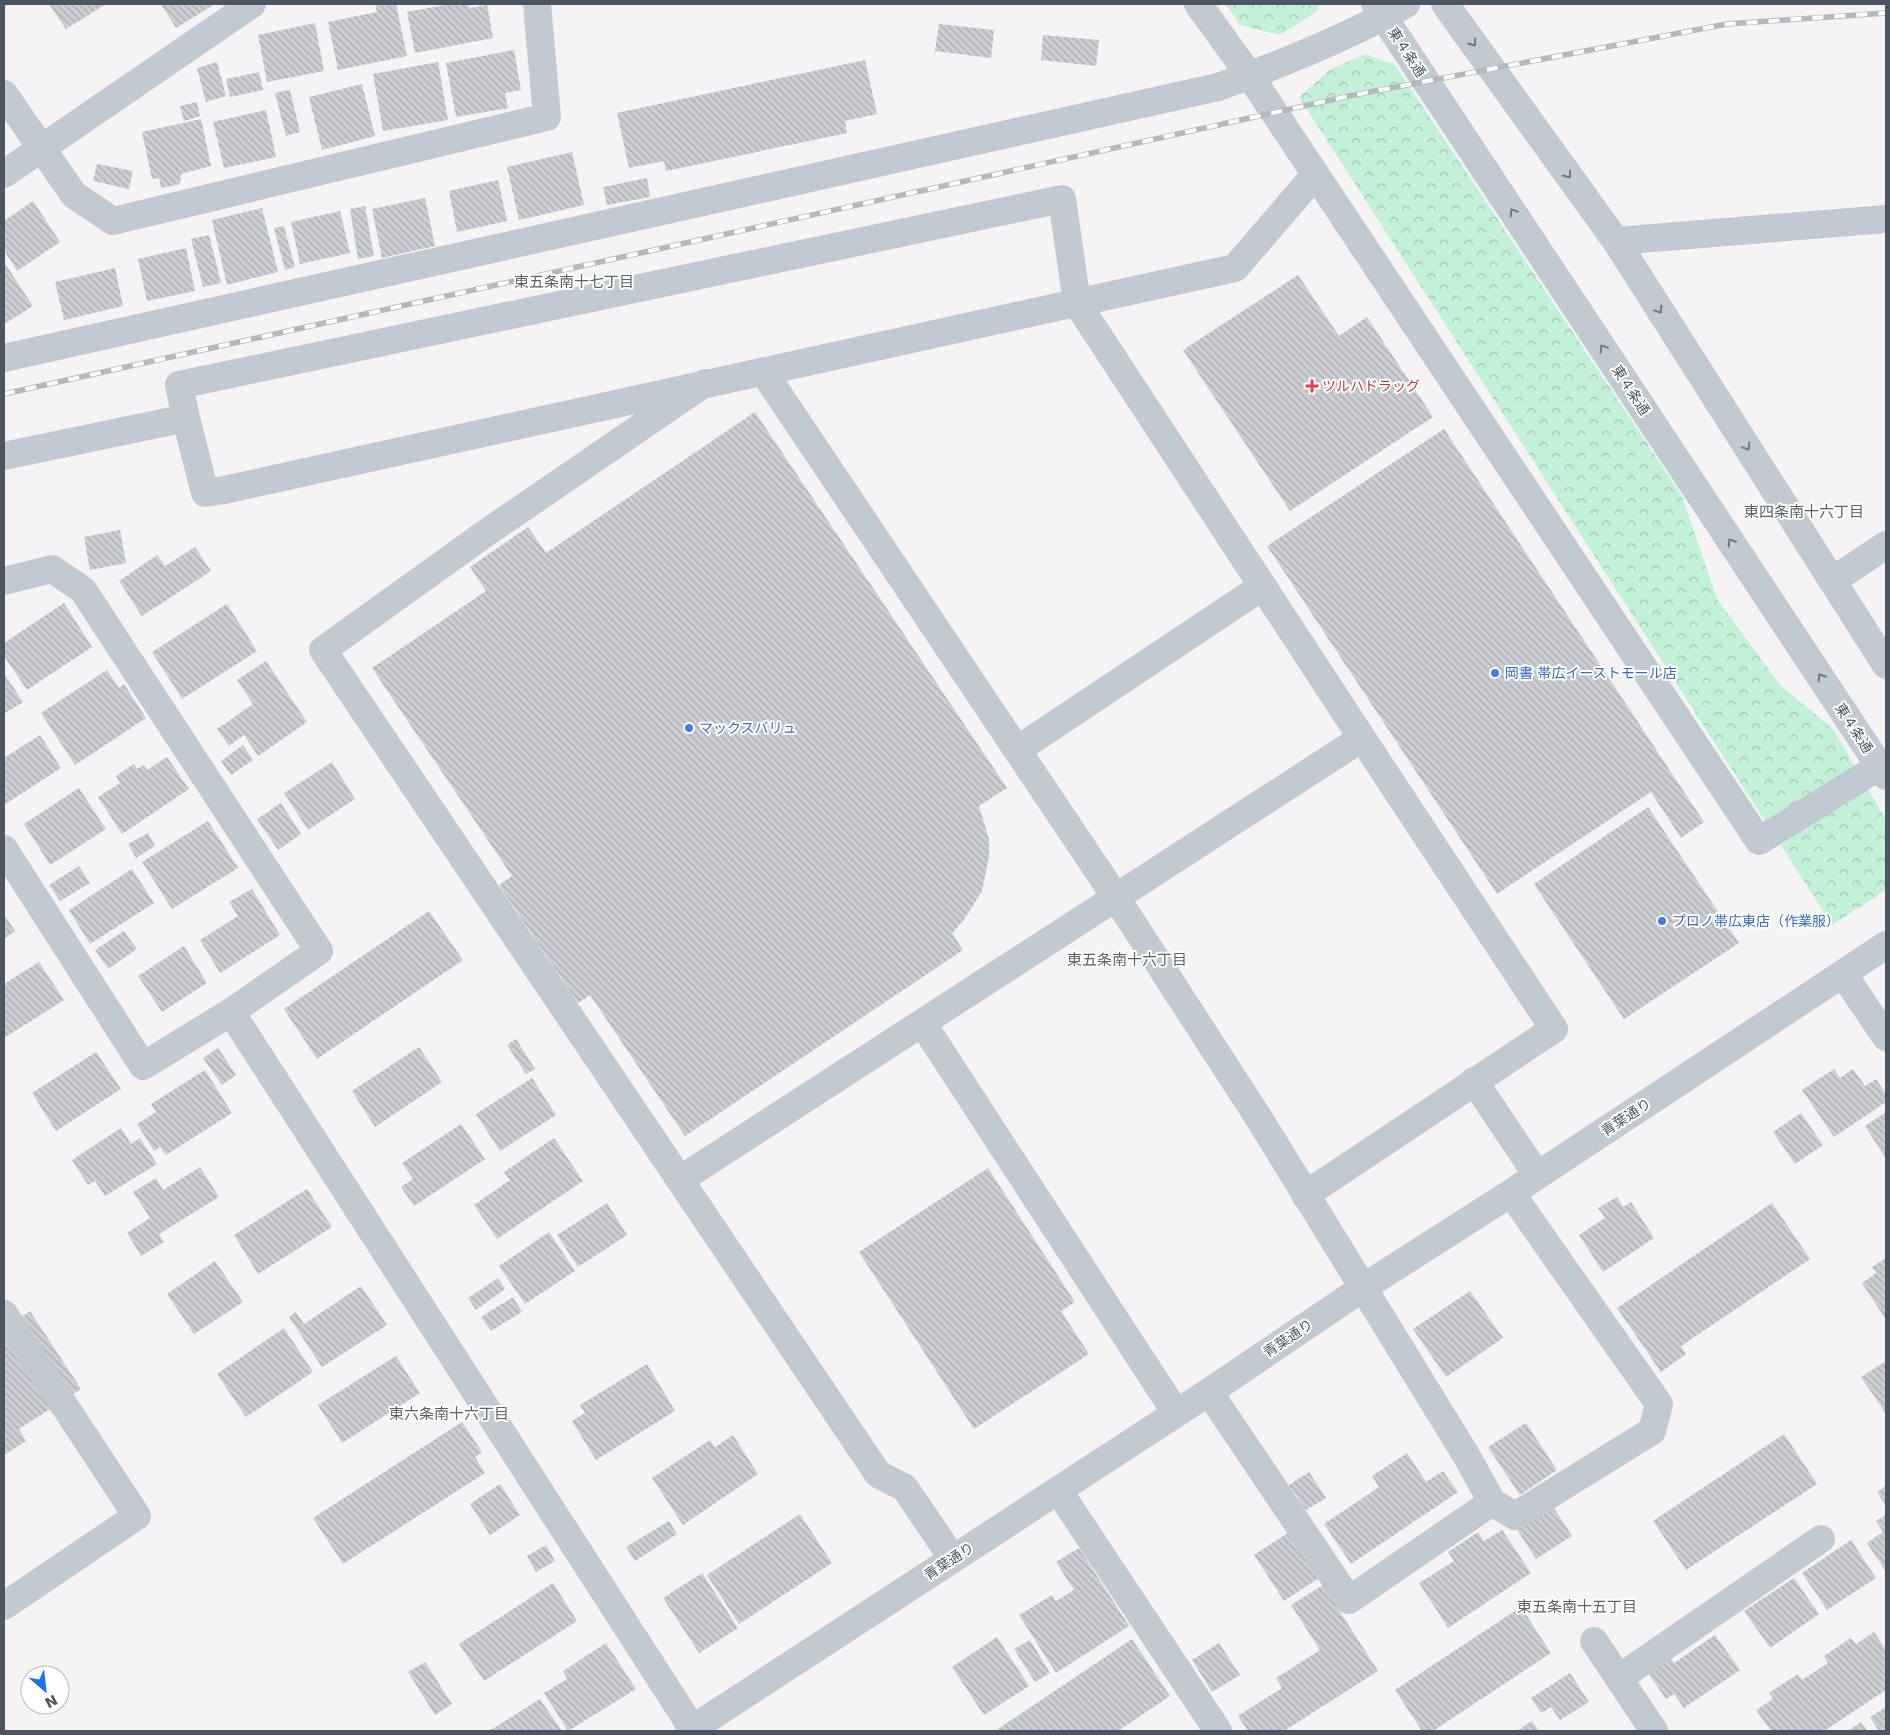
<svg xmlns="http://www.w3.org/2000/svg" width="1890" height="1735" font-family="'DejaVu Sans','Noto Sans JP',sans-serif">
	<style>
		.park { fill: url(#park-crowns) }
		.building { fill: url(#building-back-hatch) }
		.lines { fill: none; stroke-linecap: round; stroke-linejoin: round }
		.minor { stroke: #c1cad2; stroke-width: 28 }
		.rail-casing { stroke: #b5b8bd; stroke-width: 5.5 }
		.rail { stroke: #fff; stroke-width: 4; stroke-dasharray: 11; stroke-linecap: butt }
		.oneway { stroke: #6e7983 }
		.health-dot { fill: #e0444e; stroke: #fff; stroke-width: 2 }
		.shop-dot { fill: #3f7fe0; stroke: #fff; stroke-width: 2 }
		.labels { text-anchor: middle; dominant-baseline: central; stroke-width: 4; stroke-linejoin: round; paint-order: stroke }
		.street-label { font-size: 14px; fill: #4a5661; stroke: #fff }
		.health-label { font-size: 14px; fill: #be3a42; stroke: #fff; text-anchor: start }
		.shop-label { font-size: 14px; fill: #366cbe; stroke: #fff; text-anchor: start }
		.neighbourhood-label { font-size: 15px; fill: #5f6368; stroke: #fff }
	</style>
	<defs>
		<pattern id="park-crowns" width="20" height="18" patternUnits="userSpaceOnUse" patternTransform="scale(1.25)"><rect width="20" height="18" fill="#c3f1d5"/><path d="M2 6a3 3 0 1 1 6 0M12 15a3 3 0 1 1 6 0" fill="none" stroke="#a0c6b0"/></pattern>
		<pattern id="building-back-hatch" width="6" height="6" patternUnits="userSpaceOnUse" patternTransform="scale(1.25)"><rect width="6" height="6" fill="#cdcfd5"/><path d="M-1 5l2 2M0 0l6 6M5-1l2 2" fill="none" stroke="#a8abb0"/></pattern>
	</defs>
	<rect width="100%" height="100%" fill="#f5f3f3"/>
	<path class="park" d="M 1226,4 L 1319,4 L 1316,12 L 1280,35 L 1240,25 Z
		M 1365,54 L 1395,65 L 1682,496 L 1717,599 L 1780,685 L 1833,729 L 1886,820 L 1886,890 L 1832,925 L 1299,97 L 1331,69 Z"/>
	<path class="building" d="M 49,4 L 106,4 L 66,29 Z
		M 161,4 L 215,4 L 176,28 Z
		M 375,4 L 396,4 L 407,56 L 338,70 L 328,22 L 377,12 Z
		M 450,4 L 468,4 L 469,8 L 487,5 L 493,38 L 415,53 L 407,12 Z
		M 315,23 L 324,71 L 267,82 L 258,35 Z
		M 939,24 L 994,30 L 991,58 L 935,51 Z
		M 1043,35 L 1099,40 L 1096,66 L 1041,60 Z
		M 514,50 L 521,90 L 505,93 L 508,108 L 456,117 L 446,63 Z
		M 865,60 L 877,114 L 845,121 L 847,133 L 666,171 L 664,161 L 629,168 L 617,113 Z
		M 217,62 L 226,96 L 206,102 L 197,68 Z
		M 438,62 L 448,120 L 383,131 L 373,74 Z
		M 259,72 L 263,90 L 230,97 L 226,79 Z
		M 362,84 L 375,136 L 322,150 L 309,97 Z
		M 290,90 L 300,132 L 286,136 L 275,93 Z
		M 197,102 L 200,116 L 184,121 L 180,106 Z
		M 266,110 L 276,157 L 224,168 L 213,122 Z
		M 201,119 L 211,166 L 181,174 L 180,184 L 161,188 L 159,178 L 152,179 L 142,132 Z
		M 572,152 L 584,205 L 519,220 L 507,167 Z
		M 97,164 L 133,171 L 129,189 L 93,181 Z
		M 647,178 L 650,197 L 607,205 L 603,187 Z
		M 498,180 L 507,221 L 457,232 L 449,191 Z
		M 425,198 L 435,246 L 382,258 L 372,209 Z
		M 33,201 L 60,242 L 17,271 L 4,250 L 4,221 Z
		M 365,206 L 374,256 L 358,259 L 350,209 Z
		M 262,208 L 278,272 L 227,285 L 212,220 Z
		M 340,211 L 350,253 L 300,264 L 291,222 Z
		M 284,226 L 295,267 L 285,270 L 274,228 Z
		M 209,235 L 221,283 L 203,287 L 191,239 Z
		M 186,248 L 195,291 L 147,301 L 138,259 Z
		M 4,262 L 33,306 L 6,323 L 4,320 Z
		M 115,268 L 123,306 L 64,320 L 55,282 Z
		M 1298,275 L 1339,336 L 1367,317 L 1433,417 L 1290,511 L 1183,350 Z
		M 755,412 L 1007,788 L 979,806 L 989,839 L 989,857 L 982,891 L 964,920 L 952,933 L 963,950 L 685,1136 L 590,995 L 578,1003 L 499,885 L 512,876 L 372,668 L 486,591 L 470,567 L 528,527 L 546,553 Z
		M 1444,429 L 1704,822 L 1681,838 L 1651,792 L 1497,894 L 1267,546 Z
		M 120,530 L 126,563 L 90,570 L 84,537 Z
		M 195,547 L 211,571 L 142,616 L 119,581 L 157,555 L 165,566 Z
		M 64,603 L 92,647 L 27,690 L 4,656 L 4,643 Z
		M 227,604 L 257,651 L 182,699 L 152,652 Z
		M 266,661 L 307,722 L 258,756 L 244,735 L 229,746 L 217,729 L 253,704 L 237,680 Z
		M 107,670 L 119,688 L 124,684 L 146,718 L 75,765 L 41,713 Z
		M 4,673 L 23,702 L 4,714 Z
		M 40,735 L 61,768 L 4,805 L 4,758 Z
		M 243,745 L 253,760 L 231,775 L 221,761 Z
		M 167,757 L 189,789 L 122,834 L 98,797 L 120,783 L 116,776 L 134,764 L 137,769 L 144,765 L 147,770 Z
		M 332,762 L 355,799 L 308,830 L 284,793 Z
		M 79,788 L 106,829 L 50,865 L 24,824 Z
		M 281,803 L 301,834 L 278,850 L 257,819 Z
		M 1648,807 L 1739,943 L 1624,1019 L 1534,884 Z
		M 208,821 L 238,868 L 172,909 L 142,862 Z
		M 148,833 L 155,846 L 136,858 L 128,844 Z
		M 79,866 L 90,883 L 60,901 L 49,885 Z
		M 132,869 L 154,903 L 90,944 L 69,910 Z
		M 252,889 L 280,935 L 220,973 L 200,940 L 238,916 L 229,902 Z
		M 429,911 L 463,960 L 317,1059 L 284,1009 Z
		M 4,914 L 15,931 L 4,939 Z
		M 124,931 L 137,949 L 108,969 L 95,950 Z
		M 184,946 L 207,983 L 162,1012 L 138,976 Z
		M 39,962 L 64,1000 L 4,1038 L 4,984 Z
		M 516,1039 L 535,1069 L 526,1074 L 507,1045 Z
		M 419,1047 L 442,1082 L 375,1127 L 352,1091 Z
		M 218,1048 L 236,1075 L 222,1085 L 203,1058 Z
		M 96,1052 L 121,1089 L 56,1131 L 32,1093 Z
		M 1834,1069 L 1840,1078 L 1853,1069 L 1865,1086 L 1876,1079 L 1886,1094 L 1886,1102 L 1834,1137 L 1802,1090 Z
		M 205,1070 L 232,1113 L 166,1155 L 160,1147 L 154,1151 L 137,1124 L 156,1112 L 151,1104 Z
		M 532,1078 L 556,1115 L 500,1151 L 476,1114 Z
		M 1886,1112 L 1886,1159 L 1865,1126 Z
		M 1801,1113 L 1823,1145 L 1795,1164 L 1773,1132 Z
		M 461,1124 L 485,1159 L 414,1206 L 401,1187 L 413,1179 L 402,1163 Z
		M 121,1128 L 131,1144 L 140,1138 L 157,1164 L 105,1196 L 95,1181 L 88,1185 L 72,1160 Z
		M 554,1138 L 583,1181 L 497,1239 L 474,1205 L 510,1180 L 504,1172 Z
		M 200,1167 L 219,1197 L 159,1234 L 164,1242 L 141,1256 L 127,1233 L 150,1218 L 133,1192 L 156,1178 L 163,1190 Z
		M 988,1168 L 1075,1302 L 1061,1311 L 1089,1354 L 974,1429 L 859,1252 Z
		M 307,1189 L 332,1227 L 258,1274 L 234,1235 Z
		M 1617,1197 L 1623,1207 L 1631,1202 L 1654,1238 L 1603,1272 L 1579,1235 L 1605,1218 L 1598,1208 Z
		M 607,1203 L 627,1235 L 578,1267 L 557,1235 Z
		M 1772,1203 L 1810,1259 L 1681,1346 L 1686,1354 L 1661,1372 L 1617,1308 Z
		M 549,1232 L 575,1271 L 525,1304 L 499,1266 Z
		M 1886,1258 L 1886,1320 L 1862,1283 L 1876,1273 L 1872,1267 Z
		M 215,1261 L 243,1302 L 194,1334 L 167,1294 Z
		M 498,1278 L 505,1289 L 476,1310 L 468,1298 Z
		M 361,1286 L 387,1325 L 322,1367 L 289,1317 L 296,1312 L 304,1324 Z
		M 1470,1291 L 1503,1338 L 1446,1377 L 1413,1329 Z
		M 513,1297 L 522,1312 L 491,1331 L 481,1317 Z
		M 30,1311 L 81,1389 L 19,1429 L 26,1441 L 4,1455 L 4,1329 Z
		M 284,1328 L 313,1372 L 246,1417 L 217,1374 Z
		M 396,1356 L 420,1393 L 342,1443 L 318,1405 Z
		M 1886,1361 L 1886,1414 L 1861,1377 Z
		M 647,1364 L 675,1411 L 596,1460 L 572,1421 L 585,1413 L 580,1405 Z
		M 462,1422 L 482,1452 L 475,1457 L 485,1473 L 343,1564 L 313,1518 Z
		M 1526,1423 L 1557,1470 L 1520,1495 L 1488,1447 Z
		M 1784,1434 L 1817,1484 L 1686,1570 L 1653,1521 Z
		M 733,1435 L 758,1474 L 683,1525 L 652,1478 L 710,1440 L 715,1447 Z
		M 1407,1453 L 1426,1482 L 1443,1471 L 1458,1492 L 1351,1564 L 1324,1524 L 1379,1487 L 1372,1476 Z
		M 1309,1472 L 1326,1498 L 1306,1510 L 1289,1485 Z
		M 500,1484 L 520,1515 L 490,1535 L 470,1504 Z
		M 1886,1486 L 1886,1506 L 1877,1492 Z
		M 1552,1505 L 1572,1536 L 1536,1559 L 1516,1528 Z
		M 800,1514 L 832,1563 L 739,1624 L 707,1575 Z
		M 1886,1515 L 1886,1572 L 1867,1543 L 1883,1532 L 1876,1521 Z
		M 669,1521 L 677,1534 L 635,1561 L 626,1547 Z
		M 1502,1530 L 1531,1573 L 1448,1628 L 1419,1583 L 1454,1561 L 1448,1552 L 1478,1532 L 1484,1541 Z
		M 1291,1531 L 1322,1576 L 1284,1601 L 1254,1555 Z
		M 1851,1540 L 1876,1578 L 1827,1610 L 1802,1573 Z
		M 546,1545 L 555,1561 L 536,1572 L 527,1556 Z
		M 1079,1548 L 1129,1626 L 1056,1673 L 1019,1615 L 1052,1595 L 1056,1601 L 1074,1590 L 1056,1562 Z
		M 702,1573 L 738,1628 L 699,1653 L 663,1598 Z
		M 1794,1578 L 1819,1614 L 1770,1648 L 1744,1611 Z
		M 553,1583 L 577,1621 L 484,1681 L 459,1644 Z
		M 1323,1585 L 1378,1671 L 1284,1731 L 1248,1731 L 1238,1716 L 1282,1688 L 1276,1678 L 1320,1650 L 1291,1605 Z
		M 1521,1607 L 1551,1653 L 1433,1731 L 1422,1731 L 1395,1690 Z
		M 1874,1632 L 1886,1650 L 1886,1690 L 1824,1731 L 1771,1731 L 1756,1710 L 1773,1699 L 1769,1693 L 1798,1674 L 1802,1680 L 1828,1663 L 1824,1656 L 1851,1638 L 1856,1644 Z
		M 1715,1635 L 1740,1670 L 1684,1708 L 1674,1694 L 1666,1699 L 1646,1670 L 1669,1655 L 1674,1663 Z
		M 997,1637 L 1029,1686 L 984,1715 L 952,1667 Z
		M 1132,1639 L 1170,1696 L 1118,1731 L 995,1731 Z
		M 1030,1640 L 1050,1673 L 1035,1682 L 1014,1649 Z
		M 606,1643 L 636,1689 L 568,1731 L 544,1693 L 567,1679 L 563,1671 Z
		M 1219,1643 L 1240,1675 L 1212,1692 L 1192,1660 Z
		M 425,1662 L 452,1704 L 435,1715 L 408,1672 Z
		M 1570,1673 L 1589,1702 L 1560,1720 L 1551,1707 L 1541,1713 L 1531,1698 Z
		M 540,1699 L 562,1731 L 489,1731 Z
		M 1886,1707 L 1886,1731 L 1879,1731 L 1870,1717 Z
		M 1532,1721 L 1539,1731 L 1517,1731 Z
		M 1861,1722 L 1868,1731 L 1848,1731 Z"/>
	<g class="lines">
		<path class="minor" d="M 1198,4 L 1250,76 L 1759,841 L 1880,766
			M 1375,4 L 1886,776
			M 1445,4 L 1616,241 L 1886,665
			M 4,94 L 74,195 L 113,221 L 547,117 L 537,4
			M 4,174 L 252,4
			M 1616,241 L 1886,219
			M 4,358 L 1218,87 C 1279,65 1351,36 1406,4
			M 763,371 L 1115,896 L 1260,1120 L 1466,1455 L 1492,1502 L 1515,1516 L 1652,1431 L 1659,1404 L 1511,1193
			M 705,383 L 486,533 L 323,650 L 878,1474 L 905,1488 L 953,1559
			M 186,418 L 179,385 L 1062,199 L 1077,303 L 1362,738 L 681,1179
			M 4,456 L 186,418 L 205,493 L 224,490 L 1235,268 L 1315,175
			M 4,581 L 52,569 L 83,590 L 319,951 L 231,1012 L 143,1066 L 4,849
			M 1832,581 L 1886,545
			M 1017,750 L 1263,586
			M 1843,974 L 1886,1037
			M 231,1012 L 694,1731
			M 923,1024 L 1176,1413
			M 1474,1081 L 1537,1175
			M 1305,1195 L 1554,1029 L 1362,738
			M 4,1314 L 137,1516 L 4,1606
			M 1209,1392 L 1349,1600 L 1492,1502
			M 1058,1490 L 1218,1731
			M 1594,1641 L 1654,1731
			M 1619,1678 L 1821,1539
			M 689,1731 L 1209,1392 L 1364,1287 L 1511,1193 L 1886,945"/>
		<g class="rail-casing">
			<path id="rail" d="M 4,394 L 1349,96 L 1727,24 L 1886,13"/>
		</g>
		<use href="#rail" class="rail"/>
	</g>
	<defs><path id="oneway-chevron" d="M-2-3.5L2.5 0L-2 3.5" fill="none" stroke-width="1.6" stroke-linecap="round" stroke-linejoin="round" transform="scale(1.25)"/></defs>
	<g class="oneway">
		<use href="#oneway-chevron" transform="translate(1473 43) rotate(54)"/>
		<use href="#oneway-chevron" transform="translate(1568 175) rotate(54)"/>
		<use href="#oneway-chevron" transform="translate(1513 212) rotate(-123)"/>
		<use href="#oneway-chevron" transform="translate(1659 310) rotate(57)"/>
		<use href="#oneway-chevron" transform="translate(1603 348) rotate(-123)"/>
		<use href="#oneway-chevron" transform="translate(1747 447) rotate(57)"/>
		<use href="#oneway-chevron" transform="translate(1731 542) rotate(-123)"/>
		<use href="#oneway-chevron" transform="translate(1821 677) rotate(-123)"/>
	</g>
	<path class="health-dot" d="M1309.5 378.5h5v5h5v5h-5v5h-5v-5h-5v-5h5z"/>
	<g class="shop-dot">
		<circle cx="1495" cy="673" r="5"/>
		<circle cx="689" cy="728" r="5"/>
		<circle cx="1662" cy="921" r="5"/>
	</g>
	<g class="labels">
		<g class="street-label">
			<text transform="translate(1407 52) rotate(57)">東４条通</text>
			<text transform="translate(1631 390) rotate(57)">東４条通</text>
			<text transform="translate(1854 728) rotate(57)">東４条通</text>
			<text transform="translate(1626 1117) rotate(-33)">青葉通り</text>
			<text transform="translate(1288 1338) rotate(-34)">青葉通り</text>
			<text transform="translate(949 1561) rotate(-33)">青葉通り</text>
		</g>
		<g class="health-label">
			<text x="1322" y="386">ツルハドラッグ</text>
		</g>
		<g class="shop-label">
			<text x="1505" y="673">岡書 帯広イーストモール店</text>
			<text x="699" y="728">マックスバリュ</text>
			<text x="1672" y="921">プロノ帯広東店（作業服）</text>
		</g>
		<g class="neighbourhood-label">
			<text x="574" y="282">東五条南十七丁目</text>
			<text x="1804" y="512">東四条南十六丁目</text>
			<text x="1127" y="960">東五条南十六丁目</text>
			<text x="449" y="1414">東六条南十六丁目</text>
			<text x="1577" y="1607">東五条南十五丁目</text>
		</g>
	</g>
	<rect width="1890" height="1735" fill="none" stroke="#4a5661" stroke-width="10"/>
	<g transform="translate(45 1690) rotate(152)"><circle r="24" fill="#ffffff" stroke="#b7bbc0"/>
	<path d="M0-4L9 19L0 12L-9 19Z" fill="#1a73e8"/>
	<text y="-8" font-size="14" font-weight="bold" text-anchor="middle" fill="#4a5661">N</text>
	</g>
</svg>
